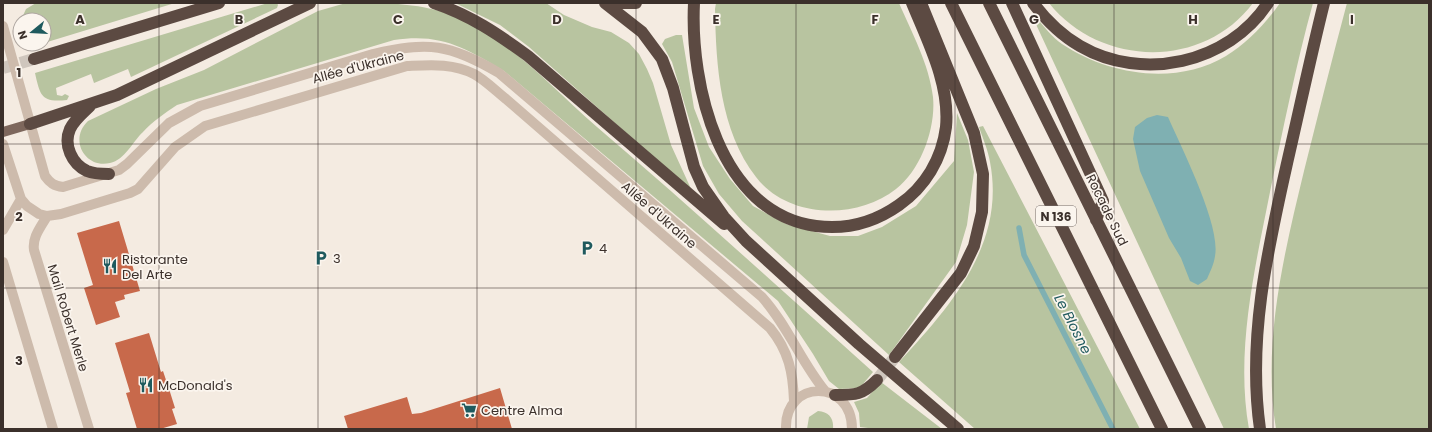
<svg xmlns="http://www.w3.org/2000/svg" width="1432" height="432" font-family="Poppins,sans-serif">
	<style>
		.green { fill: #b8c4a0 }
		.water { fill: #7fb0b2 }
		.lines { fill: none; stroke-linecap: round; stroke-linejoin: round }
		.stream { stroke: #7fb0b2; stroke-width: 5.5 }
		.building { fill: #c8694b }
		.highway-tunnel { stroke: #cfc6bd; stroke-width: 12; stroke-dasharray: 12 6; stroke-linecap: butt }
		.minor { stroke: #cdbbac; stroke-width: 10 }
		.major { stroke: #7d675c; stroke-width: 10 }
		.highway { stroke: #5c4a42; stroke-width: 12 }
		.grid { fill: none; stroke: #3b302b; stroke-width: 1; stroke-opacity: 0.55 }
		.labels { text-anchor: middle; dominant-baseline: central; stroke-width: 3.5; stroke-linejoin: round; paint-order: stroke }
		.shield { fill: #fbf5ee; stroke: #756b66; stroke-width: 1 }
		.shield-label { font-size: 12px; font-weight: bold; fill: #3b302b }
		.street-label { font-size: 13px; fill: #3b302b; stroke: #fbf5ee }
		.poi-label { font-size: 13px; fill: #3b302b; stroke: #fbf5ee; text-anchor: start }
		.water-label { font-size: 14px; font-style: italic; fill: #1f5a5e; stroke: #fbf5ee }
		.grid-label { font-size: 13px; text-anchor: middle; font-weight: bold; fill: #3b302b; stroke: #fbf5ee; stroke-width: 3.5; stroke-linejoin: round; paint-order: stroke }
	</style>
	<rect width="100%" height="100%" fill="#f4ebe1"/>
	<path class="green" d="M 36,3 L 175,3 L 44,43 L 44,20 L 21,20 L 26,9 Z
		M 268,3 L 277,3 L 278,5 L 277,8 L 131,77 L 128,69 L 94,83 L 91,74 L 56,88 L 57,95 L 62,96 L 65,94 L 69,96 L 67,100 C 41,103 40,95 35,73 Z
		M 346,3 C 385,3 427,2 463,20 C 519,48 552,88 597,127 C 691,207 781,290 873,372 L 863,384 L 858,388 L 839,389 L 829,381 L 813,354 L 778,301 L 504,71 C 465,48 442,33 394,40 L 177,105 C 165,113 153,121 143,132 C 133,141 125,160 110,163 C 86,169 68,140 88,121 L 156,89 L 204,70 L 318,11 Z
		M 455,3 L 546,3 L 564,15 L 592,27 L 611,32 L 629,43 L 639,54 L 647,69 L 653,83 L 671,145 L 692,191 L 529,47 L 500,25 Z
		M 716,3 L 899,3 C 912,33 929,64 933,97 C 936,128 921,170 896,189 C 857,220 788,219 756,177 C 720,130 716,66 715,9 Z
		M 1049,3 L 1253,3 C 1203,70 1100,67 1049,3 Z
		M 1280,3 L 1313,3 C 1296,65 1283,129 1270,192 C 1255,268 1235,351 1249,429 L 1224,429 L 1034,20 L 1037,18 C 1044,27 1052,37 1062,44 C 1108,75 1176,86 1226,56 C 1247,43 1266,23 1280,3 Z
		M 1347,3 L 1429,3 L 1429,429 L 1276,429 C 1262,343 1284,254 1304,171 C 1318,115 1332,59 1347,3 Z
		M 676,35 L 682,35 L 694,108 L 709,147 L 730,179 L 753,206 L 786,224 L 830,236 L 858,236 L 882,227 L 916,206 L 954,161 L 957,113 L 968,140 L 974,172 L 967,225 L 956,262 L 889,355 L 742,221 L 719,194 L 703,166 L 672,62 L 662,44 L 665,39 Z
		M 983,126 L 1140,429 L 975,429 L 899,362 C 950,307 1006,244 990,162 C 988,150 983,139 979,127 Z
		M 881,382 L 942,429 L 876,429 L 860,427 L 859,413 L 854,402 L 867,398 Z
		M 818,411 C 829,412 834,418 833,429 L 807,429 L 809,417 Z"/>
	<path class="water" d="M 1157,115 L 1168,117 C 1181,147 1221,225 1215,256 C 1214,264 1210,272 1207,279 L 1198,285 L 1190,281 L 1181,258 L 1169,238 L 1140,171 L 1133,139 L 1135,127 L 1147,118 Z"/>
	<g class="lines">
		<path class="stream" d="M 1019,228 L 1024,255 L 1113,429"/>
	</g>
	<path class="building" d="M 119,221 L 140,291 L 124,295 L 125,299 L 115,302 L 120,317 L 96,325 L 84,288 L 93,285 L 77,233 Z
		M 149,333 L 161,372 L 163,371 L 170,392 L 175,408 L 172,409 L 177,424 L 160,429 L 137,429 L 126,393 L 130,392 L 115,343 Z
		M 500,388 L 512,429 L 348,429 L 344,416 L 407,397 L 412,414 L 421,413 Z"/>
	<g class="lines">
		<path class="highway-tunnel" d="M 3,68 L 34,59
			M 877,380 L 895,357"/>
		<path class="minor" d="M 3,26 L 45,176 C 50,183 54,186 63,187 L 119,170 L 127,164 L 169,123 L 200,106 L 373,54 C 428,41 450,44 499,73 L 762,297 C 788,326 801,362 825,391
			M 3,144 L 21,199 L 27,206 L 39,214 L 47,216 L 61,214 L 130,193 L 138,189 L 175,147 L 205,126 L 407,66 C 430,65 453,63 474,74 C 485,80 496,91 506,99 L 770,328 C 789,351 793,373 794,401
			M 47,216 C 41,227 32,237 34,250 L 89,429
			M 3,230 L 21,199
			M 3,262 L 53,429
			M 786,429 C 784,379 852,378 852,429"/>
		<path class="major" d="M 3,132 L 30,124"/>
		<path class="highway" d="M 434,3 C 470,15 498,34 528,56 L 724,224
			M 605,3 L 642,32 L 662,59 L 673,88 L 694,167 L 703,187 L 724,217 L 746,241 L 859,344 L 958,429
			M 612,3 L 636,3
			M 694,3 C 690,84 719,213 816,226 C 846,230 875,222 899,205 C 925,187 942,159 946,127 C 950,84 928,42 912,3
			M 951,3 L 1162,429
			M 989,3 L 1200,429
			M 1012,3 L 1103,201 L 1096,220
			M 1033,3 C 1046,20 1061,35 1080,46 C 1142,82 1228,64 1268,3
			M 34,59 L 219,3
			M 90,106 C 83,113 74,120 70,129 C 63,145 72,164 87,171 C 94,174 101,174 109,174
			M 30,124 L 117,95 L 310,3
			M 895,357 L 961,273 L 974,246 L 982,212 L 983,174 L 974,133 L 921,3
			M 835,395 C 856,395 862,395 877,380
			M 1260,429 C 1247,338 1268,248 1288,159 C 1300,107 1311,55 1324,3"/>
	</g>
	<path class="grid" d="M 159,3 L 159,429M 318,3 L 318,429M 477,3 L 477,429M 636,3 L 636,429M 796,3 L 796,429M 955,3 L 955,429M 1114,3 L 1114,429M 1273,3 L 1273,429M 3,144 L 1429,144M 3,288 L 1429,288"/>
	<defs>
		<g id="parking-bare" transform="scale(1.2)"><path d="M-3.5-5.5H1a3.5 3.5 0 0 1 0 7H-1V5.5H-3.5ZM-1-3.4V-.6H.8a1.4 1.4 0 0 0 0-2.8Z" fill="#1f5a5e" stroke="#fbf5ee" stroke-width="2.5" paint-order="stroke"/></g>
		<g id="restaurant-bare" transform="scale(1.2)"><path d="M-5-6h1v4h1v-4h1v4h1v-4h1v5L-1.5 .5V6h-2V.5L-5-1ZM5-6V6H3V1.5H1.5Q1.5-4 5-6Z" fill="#1f5a5e" stroke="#fbf5ee" stroke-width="2.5" paint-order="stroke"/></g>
		<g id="supermarket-bare" transform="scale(1.2)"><path d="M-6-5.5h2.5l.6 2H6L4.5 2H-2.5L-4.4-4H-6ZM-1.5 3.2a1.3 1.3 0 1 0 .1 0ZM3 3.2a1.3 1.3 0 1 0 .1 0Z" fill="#1f5a5e" stroke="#fbf5ee" stroke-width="2.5" paint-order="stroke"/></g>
	</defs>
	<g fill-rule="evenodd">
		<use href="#parking-bare" x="587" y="248"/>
		<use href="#parking-bare" x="321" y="258"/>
		<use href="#restaurant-bare" x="110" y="266"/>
		<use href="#restaurant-bare" x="146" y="385"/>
		<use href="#supermarket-bare" x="469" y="410"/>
	</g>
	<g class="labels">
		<rect class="shield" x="1036" y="206" width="40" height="20" rx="3"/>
		<g class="shield-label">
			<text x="1056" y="216">N 136</text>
		</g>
		<g class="street-label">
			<text transform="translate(358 67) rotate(-15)">Allée d'Ukraine</text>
			<text transform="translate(1107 210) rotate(64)">Rocade Sud</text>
			<text transform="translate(659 215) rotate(41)">Allée d'Ukraine</text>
			<text transform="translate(68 318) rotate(73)">Mail Robert Merle</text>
		</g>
		<g class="poi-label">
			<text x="599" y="248">4</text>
			<text x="333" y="258">3</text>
			<text x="122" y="259">Ristorante<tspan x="122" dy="15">Del Arte</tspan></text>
			<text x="158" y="385">McDonald's</text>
			<text x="481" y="410">Centre Alma</text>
		</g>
		<g class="water-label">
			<text transform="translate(1073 324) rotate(63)">Le Blosne</text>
		</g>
	</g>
	<g class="grid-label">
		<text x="80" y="24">A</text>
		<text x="239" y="24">B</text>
		<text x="398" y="24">C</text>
		<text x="557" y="24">D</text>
		<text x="716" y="24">E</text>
		<text x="875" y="24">F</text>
		<text x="1034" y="24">G</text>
		<text x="1193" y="24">H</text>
		<text x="1352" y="24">I</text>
		<text x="19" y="77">1</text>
		<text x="19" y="221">2</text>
		<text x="19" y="365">3</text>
	</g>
	<rect width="1432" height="432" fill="none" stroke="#3b302b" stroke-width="8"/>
	<g transform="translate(32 32) rotate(252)"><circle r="19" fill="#fbf5ee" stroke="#aea6a0"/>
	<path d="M0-3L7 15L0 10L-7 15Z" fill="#1f5a5e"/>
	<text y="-6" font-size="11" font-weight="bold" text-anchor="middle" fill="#3b302b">N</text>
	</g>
</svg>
